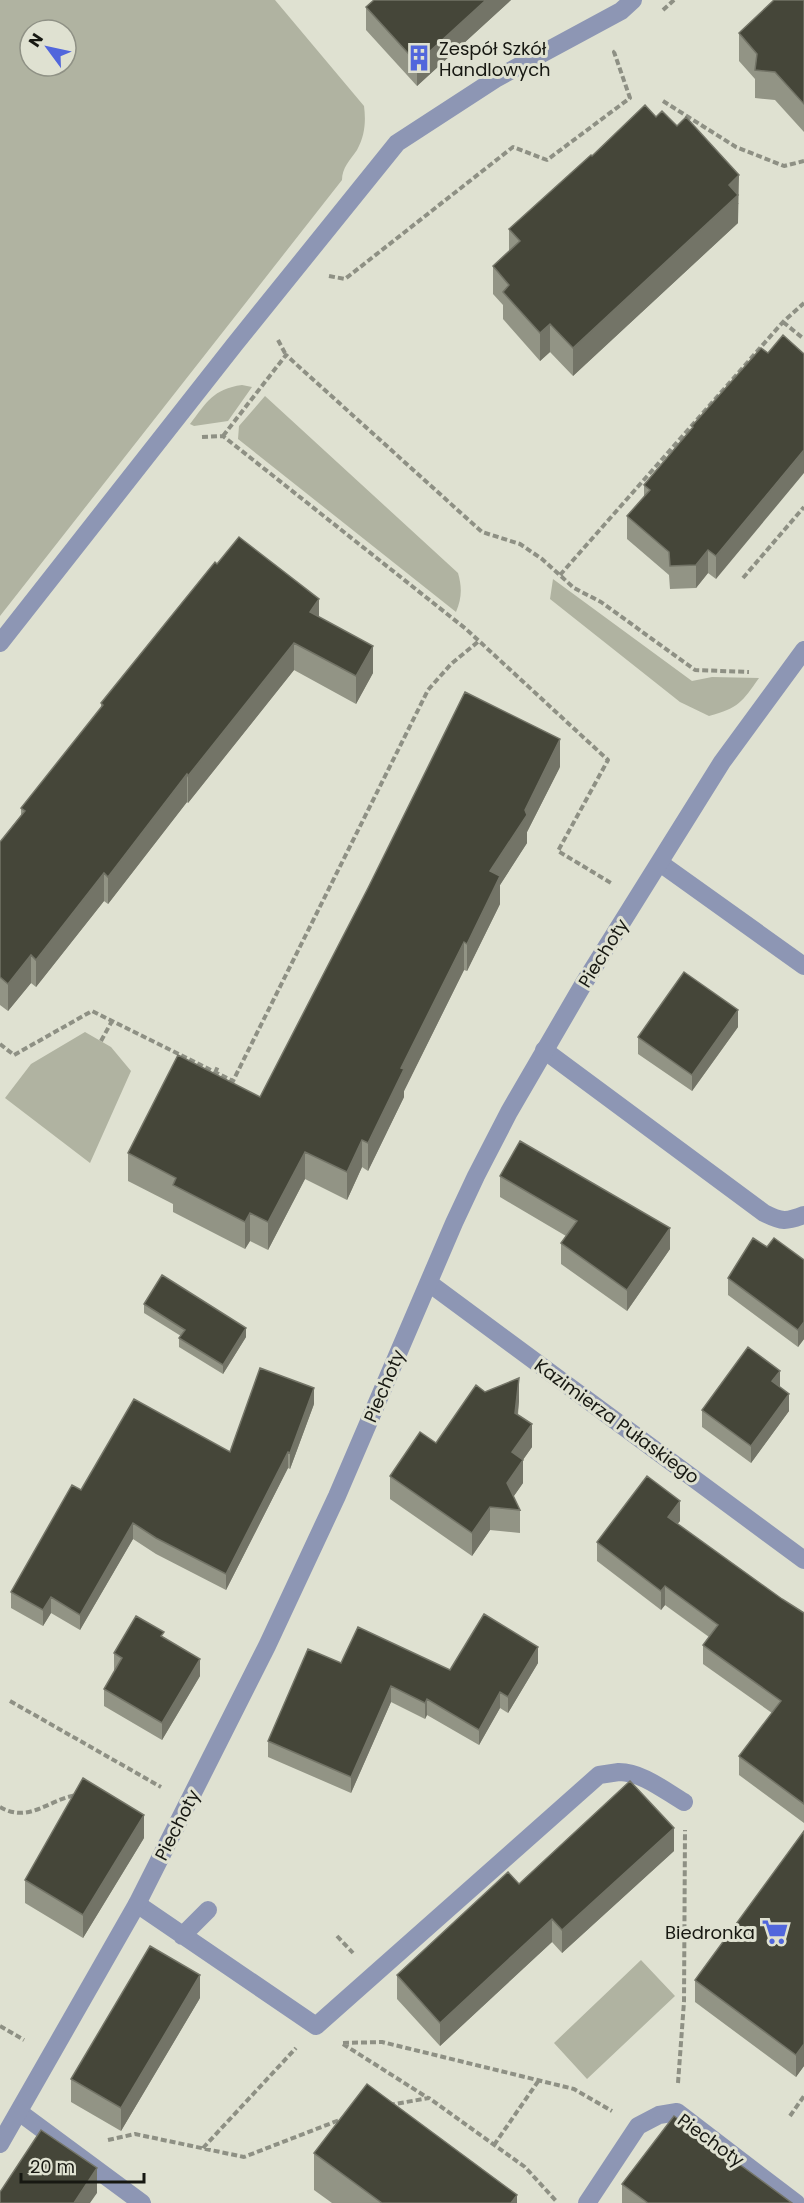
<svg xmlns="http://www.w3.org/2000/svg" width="804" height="2203" font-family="Poppins,sans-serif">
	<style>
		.green { fill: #b0b3a1; fill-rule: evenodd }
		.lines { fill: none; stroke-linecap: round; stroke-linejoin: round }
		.path { stroke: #8e9084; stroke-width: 4; stroke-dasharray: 6 3; stroke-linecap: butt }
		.lane { stroke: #8d96b4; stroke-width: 18 }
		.street { stroke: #8d96b4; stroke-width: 18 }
		.wall { fill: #929485 }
		.shaded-wall { fill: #737467 }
		.building { fill: #454639; stroke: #737467; stroke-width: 1.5 }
		.labels { text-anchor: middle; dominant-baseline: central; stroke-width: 6; stroke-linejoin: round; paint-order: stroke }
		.poi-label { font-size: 18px; fill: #171812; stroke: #dfe1d1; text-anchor: start }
		.street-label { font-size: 18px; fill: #171812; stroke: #dfe1d1 }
	</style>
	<rect width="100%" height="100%" fill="#dfe1d1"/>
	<path class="green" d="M 0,0 L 275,0 L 364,106 C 366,121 365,136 357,150 C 350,160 342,168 342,180 L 0,616 ZM 30,30 L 66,30 L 66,66 L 30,66 Z
		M 242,385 L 252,387 L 228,421 L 194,426 L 190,424 C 207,402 213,389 242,385 Z
		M 265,396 L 458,573 C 462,587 462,598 456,612 L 238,439 L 239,426 Z
		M 553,579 L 692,681 L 712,677 L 759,678 C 742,702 739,708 709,716 L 680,702 L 550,599 Z
		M 85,1032 L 111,1047 L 131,1071 L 90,1163 L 5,1098 L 31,1064 Z
		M 641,1960 L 675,1996 L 587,2079 L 554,2043 Z"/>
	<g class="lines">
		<path class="path" d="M 663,10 L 674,0
			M 663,101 L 736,147 L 784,166 L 804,161
			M 329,276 L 345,279 L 513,147 L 547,160 L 630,98 L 614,52 L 617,50
			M 783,322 L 804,339
			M 278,340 L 286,355
			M 223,436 L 286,355 L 482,532 L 520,544 L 542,559 L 574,588 L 601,602 L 695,670 L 749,672
			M 202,437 L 223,436 L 466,629 L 608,760 L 558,851 L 611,883
			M 560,575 L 783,322 L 804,303
			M 743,578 L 804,507
			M 101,1041 L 112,1021
			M 0,1044 L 14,1055 L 92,1011 L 233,1081 L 428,690 L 451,664 L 479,641
			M 215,1073 L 218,1066
			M 10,1701 L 161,1787
			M 0,1807 C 29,1824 49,1799 77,1795
			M 337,1936 L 353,1953
			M 0,2026 L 24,2040
			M 343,2043 L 382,2042 L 574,2089 L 612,2111
			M 343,2044 L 428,2098
			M 678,2083 L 684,2002 L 685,1830
			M 389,2105 L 429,2098 L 525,2167 L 557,2202
			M 790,2116 L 804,2096
			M 108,2140 L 135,2134 L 244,2157 L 342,2119
			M 494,2145 L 539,2080
			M 203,2148 L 296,2048"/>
		<path class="lane" d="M 0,643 L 235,344 L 397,143 L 497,78 L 621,11 L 633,0
			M 660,863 L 804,966
			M 544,1050 L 764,1213 C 782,1222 786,1222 804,1215
			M 429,1283 L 804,1560
			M 137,1904 L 316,2026 L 599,1775 C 606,1774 612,1773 619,1772 C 642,1772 665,1791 684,1802
			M 182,1936 L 208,1910
			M 19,2112 L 142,2203
			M 587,2203 L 638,2126 L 659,2115 L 677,2112 L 796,2203"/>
		<path class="street" d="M 0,2144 L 137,1904 L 267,1646 L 337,1496 L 454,1223 L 476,1176 L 509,1112 L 584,983 L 722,762 L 804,650"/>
	</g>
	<path class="wall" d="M 374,0 L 511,0 L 417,86 L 366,30 L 366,7 Z
		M 804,0 L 804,132 L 775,100 L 755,98 L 755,79 L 739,61 L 739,33 Z
		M 739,203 L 738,204 L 738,223 L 573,376 L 550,352 L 540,361 L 503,319 L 503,305 L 493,294 L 493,266 L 509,251 L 509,229 Z
		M 761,348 L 716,579 L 708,573 L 696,588 L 670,589 L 669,575 L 627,539 L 627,516 L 644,497 L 644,485 L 692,429 L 692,426 Z
		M 217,564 L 319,617 L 373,673 L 356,704 L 294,670 L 188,803 L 187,802 L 108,904 L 104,901 L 36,987 L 31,983 L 8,1011 L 0,1005 L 0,842 L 21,815 L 21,808 L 101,709 L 101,703 Z
		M 560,767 L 527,832 L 527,843 L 500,885 L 500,904 L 467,971 L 464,970 L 404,1091 L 404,1097 L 368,1171 L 362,1167 L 347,1200 L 305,1179 L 268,1250 L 250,1241 L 245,1249 L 173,1212 L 173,1204 L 128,1181 L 128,1153 L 260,1097 Z
		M 738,1027 L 692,1091 L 638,1054 L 638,1037 Z
		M 500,1176 L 670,1249 L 627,1311 L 561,1264 L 561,1243 L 566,1236 L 500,1197 Z
		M 767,1247 L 804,1260 L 804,1339 L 798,1347 L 728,1295 L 728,1278 Z
		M 144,1304 L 246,1337 L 223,1374 L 179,1347 L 179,1338 L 181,1336 L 144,1313 Z
		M 780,1387 L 789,1411 L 751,1463 L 702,1427 L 702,1410 Z
		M 485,1392 L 519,1401 L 518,1415 L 532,1447 L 523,1460 L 523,1483 L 513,1497 L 520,1510 L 520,1533 L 490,1530 L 472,1556 L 390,1499 L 390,1476 L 436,1443 Z
		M 314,1404 L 290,1469 L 288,1468 L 226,1590 L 156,1554 L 133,1539 L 80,1630 L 51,1613 L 43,1626 L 11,1608 L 11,1592 L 81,1490 L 230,1452 Z
		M 680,1521 L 677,1524 L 782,1599 L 804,1613 L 804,1823 L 739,1775 L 739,1756 L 772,1713 L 703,1664 L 703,1645 L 709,1637 L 665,1605 L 661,1610 L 597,1561 L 597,1542 Z
		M 164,1637 L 200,1676 L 162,1740 L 104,1706 L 104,1689 L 115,1671 L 114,1670 L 114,1653 Z
		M 341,1663 L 450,1670 L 538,1663 L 508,1713 L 500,1708 L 479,1745 L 427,1715 L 425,1719 L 391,1702 L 351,1793 L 268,1757 L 268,1741 Z
		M 804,1831 L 804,2066 L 796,2077 L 695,2002 L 695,1980 Z
		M 144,1838 L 83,1938 L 25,1903 L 25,1880 Z
		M 674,1851 L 562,1953 L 552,1942 L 440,2046 L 397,1999 L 397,1975 L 519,1884 Z
		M 200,1998 L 121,2131 L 71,2102 L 71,2079 Z
		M 314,2153 L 517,2203 L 332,2203 L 314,2190 Z
		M 622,2184 L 792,2203 L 622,2203 Z"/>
	<path class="shaded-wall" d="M 486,0 L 511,0 L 417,86 L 417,63 Z
		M 739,175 L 738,223 L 573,376 L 573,348 Z
		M 550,324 L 550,352 L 540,361 L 540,333 Z
		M 804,450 L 804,473 L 716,579 L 716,556 Z
		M 708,550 L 708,573 L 696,588 L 696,565 Z
		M 319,599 L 319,627 L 310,612 Z
		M 294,643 L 294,670 L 188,803 L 188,776 Z
		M 373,646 L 373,673 L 356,704 L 356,676 Z
		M 560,739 L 560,767 L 527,832 L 527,843 L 500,885 L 500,904 L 467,971 L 467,944 L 490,871 L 525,810 Z
		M 187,774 L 187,802 L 108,904 L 108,877 Z
		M 104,873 L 104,901 L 36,987 L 36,960 Z
		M 464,942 L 464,970 L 404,1091 L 404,1097 L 368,1171 L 368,1143 L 401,1068 Z
		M 31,955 L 31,983 L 8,1011 L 8,984 Z
		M 738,1010 L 738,1027 L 692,1091 L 692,1075 Z
		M 362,1140 L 362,1167 L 347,1200 L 347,1172 Z
		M 305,1152 L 305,1179 L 268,1250 L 268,1222 Z
		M 250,1213 L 250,1241 L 245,1249 L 245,1222 Z
		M 670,1228 L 670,1249 L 627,1311 L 627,1290 Z
		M 804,1322 L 804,1339 L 798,1347 L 798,1330 Z
		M 246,1328 L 246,1337 L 223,1374 L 223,1365 Z
		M 780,1371 L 780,1388 L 772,1381 Z
		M 519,1378 L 519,1401 L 515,1436 L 515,1413 Z
		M 314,1388 L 314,1404 L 290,1469 L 290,1453 Z
		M 789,1394 L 789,1411 L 751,1463 L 751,1446 Z
		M 532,1424 L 532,1447 L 512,1475 L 512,1452 Z
		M 288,1452 L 288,1468 L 226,1590 L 226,1574 Z
		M 523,1460 L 523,1483 L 507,1506 L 507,1483 Z
		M 680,1501 L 680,1521 L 668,1536 L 668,1517 Z
		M 490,1507 L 490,1530 L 472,1556 L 472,1533 Z
		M 133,1523 L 133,1539 L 80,1630 L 80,1615 Z
		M 665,1586 L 665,1605 L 661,1610 L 661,1591 Z
		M 51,1597 L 51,1613 L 43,1626 L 43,1610 Z
		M 538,1647 L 538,1663 L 508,1713 L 508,1697 Z
		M 200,1659 L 200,1676 L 162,1740 L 162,1723 Z
		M 391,1686 L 391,1702 L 351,1793 L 351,1777 Z
		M 500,1692 L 500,1708 L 479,1745 L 479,1730 Z
		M 427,1699 L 427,1715 L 425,1719 L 425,1703 Z
		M 144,1815 L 144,1838 L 83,1938 L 83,1915 Z
		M 674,1828 L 674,1851 L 562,1953 L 562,1930 Z
		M 552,1919 L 552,1942 L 440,2046 L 440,2023 Z
		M 200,1975 L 200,1998 L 121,2131 L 121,2108 Z
		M 804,2044 L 804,2066 L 796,2077 L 796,2055 Z
		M 97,2168 L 97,2193 L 90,2203 L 74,2203 Z
		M 517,2195 L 517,2203 L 511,2203 Z"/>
	<path class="building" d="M 374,0 L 486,0 L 417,63 L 366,7 Z
		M 774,0 L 804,0 L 804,104 L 775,72 L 755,70 L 757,54 L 739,33 Z
		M 645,105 L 656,117 L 662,111 L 677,126 L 686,117 L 739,175 L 729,185 L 738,195 L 573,348 L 550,324 L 540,333 L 503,292 L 509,285 L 493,266 L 520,241 L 509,229 L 591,155 L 592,156 Z
		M 783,335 L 804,354 L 804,450 L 716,556 L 708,550 L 696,565 L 670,566 L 669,552 L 627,516 L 650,490 L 644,485 L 693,427 L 692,426 L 761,348 L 768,353 Z
		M 239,537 L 319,599 L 310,612 L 373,646 L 356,676 L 294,643 L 188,776 L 187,774 L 108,877 L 104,873 L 36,960 L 31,955 L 8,984 L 0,977 L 0,842 L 25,811 L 21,808 L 103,705 L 101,703 L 215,562 L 217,564 Z
		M 465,692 L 560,739 L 525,810 L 527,815 L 490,871 L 500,876 L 467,944 L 464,942 L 401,1068 L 404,1069 L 368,1143 L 362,1140 L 347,1172 L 305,1152 L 268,1222 L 250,1213 L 245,1222 L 173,1185 L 176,1178 L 128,1153 L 178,1055 L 260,1097 L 368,888 Z
		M 684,972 L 738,1010 L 692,1075 L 638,1037 Z
		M 520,1141 L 670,1228 L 627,1290 L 561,1243 L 577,1221 L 500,1176 Z
		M 753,1238 L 767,1247 L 774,1238 L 804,1260 L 804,1322 L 798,1330 L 728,1278 Z
		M 162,1275 L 246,1328 L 223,1365 L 179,1338 L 185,1330 L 144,1304 Z
		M 748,1347 L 780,1371 L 772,1381 L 789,1394 L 751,1446 L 702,1410 Z
		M 260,1368 L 314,1388 L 290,1453 L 288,1452 L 226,1574 L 156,1538 L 133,1523 L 80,1615 L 51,1597 L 43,1610 L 11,1592 L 72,1485 L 81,1490 L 134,1399 L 230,1452 Z
		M 519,1378 L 515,1413 L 532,1424 L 512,1452 L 523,1460 L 507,1483 L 520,1510 L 490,1507 L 472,1533 L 390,1476 L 420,1432 L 436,1443 L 476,1385 L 485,1392 Z
		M 647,1476 L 680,1501 L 668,1517 L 782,1599 L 804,1613 L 804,1804 L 739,1756 L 781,1701 L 703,1645 L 718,1625 L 665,1586 L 661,1591 L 597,1542 Z
		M 484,1614 L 538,1647 L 508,1697 L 500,1692 L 479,1730 L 427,1699 L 425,1703 L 391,1686 L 351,1777 L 268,1741 L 308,1649 L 341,1663 L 358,1627 L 450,1670 Z
		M 136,1616 L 164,1632 L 161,1636 L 200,1659 L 162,1723 L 104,1689 L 122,1658 L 114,1653 Z
		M 83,1778 L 144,1815 L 83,1915 L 25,1880 Z
		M 630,1781 L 674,1828 L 562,1930 L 552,1919 L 440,2023 L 397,1975 L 508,1872 L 519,1884 Z
		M 804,1831 L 804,2044 L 796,2055 L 695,1980 Z
		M 150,1946 L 200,1975 L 121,2108 L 71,2079 Z
		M 367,2084 L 517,2195 L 511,2203 L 382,2203 L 314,2153 Z
		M 674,2116 L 792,2203 L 648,2203 L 622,2184 Z
		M 41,2130 L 97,2168 L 74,2203 L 0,2203 L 0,2192 Z"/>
	<defs>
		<g id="building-bare" transform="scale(2.07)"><path d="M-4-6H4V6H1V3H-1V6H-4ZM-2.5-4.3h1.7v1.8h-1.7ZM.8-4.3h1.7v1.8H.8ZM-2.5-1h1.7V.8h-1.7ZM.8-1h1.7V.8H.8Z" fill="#5166dc" stroke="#dfe1d1" stroke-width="2.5" paint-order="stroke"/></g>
		<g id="supermarket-bare" transform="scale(2.07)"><path d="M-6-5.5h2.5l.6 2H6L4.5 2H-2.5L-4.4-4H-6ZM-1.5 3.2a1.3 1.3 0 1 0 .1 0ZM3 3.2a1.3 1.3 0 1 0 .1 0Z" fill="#5166dc" stroke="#dfe1d1" stroke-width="2.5" paint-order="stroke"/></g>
	</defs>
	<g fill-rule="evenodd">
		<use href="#building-bare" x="419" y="58"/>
		<use href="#supermarket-bare" x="775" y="1932"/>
	</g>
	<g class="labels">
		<g class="poi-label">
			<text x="439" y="48">Zespół Szkół<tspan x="439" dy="21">Handlowych</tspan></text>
			<text x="755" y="1932" text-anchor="end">Biedronka</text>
		</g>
		<g class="street-label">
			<text transform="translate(603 953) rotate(-58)">Piechoty</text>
			<text transform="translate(384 1386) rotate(-67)">Piechoty</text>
			<text transform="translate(617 1421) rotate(36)">Kazimierza Pułaskiego</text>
			<text transform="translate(177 1825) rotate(-63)">Piechoty</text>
			<text transform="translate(711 2140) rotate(36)">Piechoty</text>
		</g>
	</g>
	<g transform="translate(48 48) rotate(303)"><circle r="28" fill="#dfe1d1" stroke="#8f9185" stroke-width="1.5"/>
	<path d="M0-4.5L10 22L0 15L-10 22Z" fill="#5166dc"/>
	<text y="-9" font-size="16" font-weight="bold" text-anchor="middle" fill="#171812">N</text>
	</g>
	<path d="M21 2173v9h123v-9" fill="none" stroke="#171812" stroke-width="3"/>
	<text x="30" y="2173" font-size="18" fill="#171812" stroke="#dfe1d1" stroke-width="4.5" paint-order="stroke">20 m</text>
</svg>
